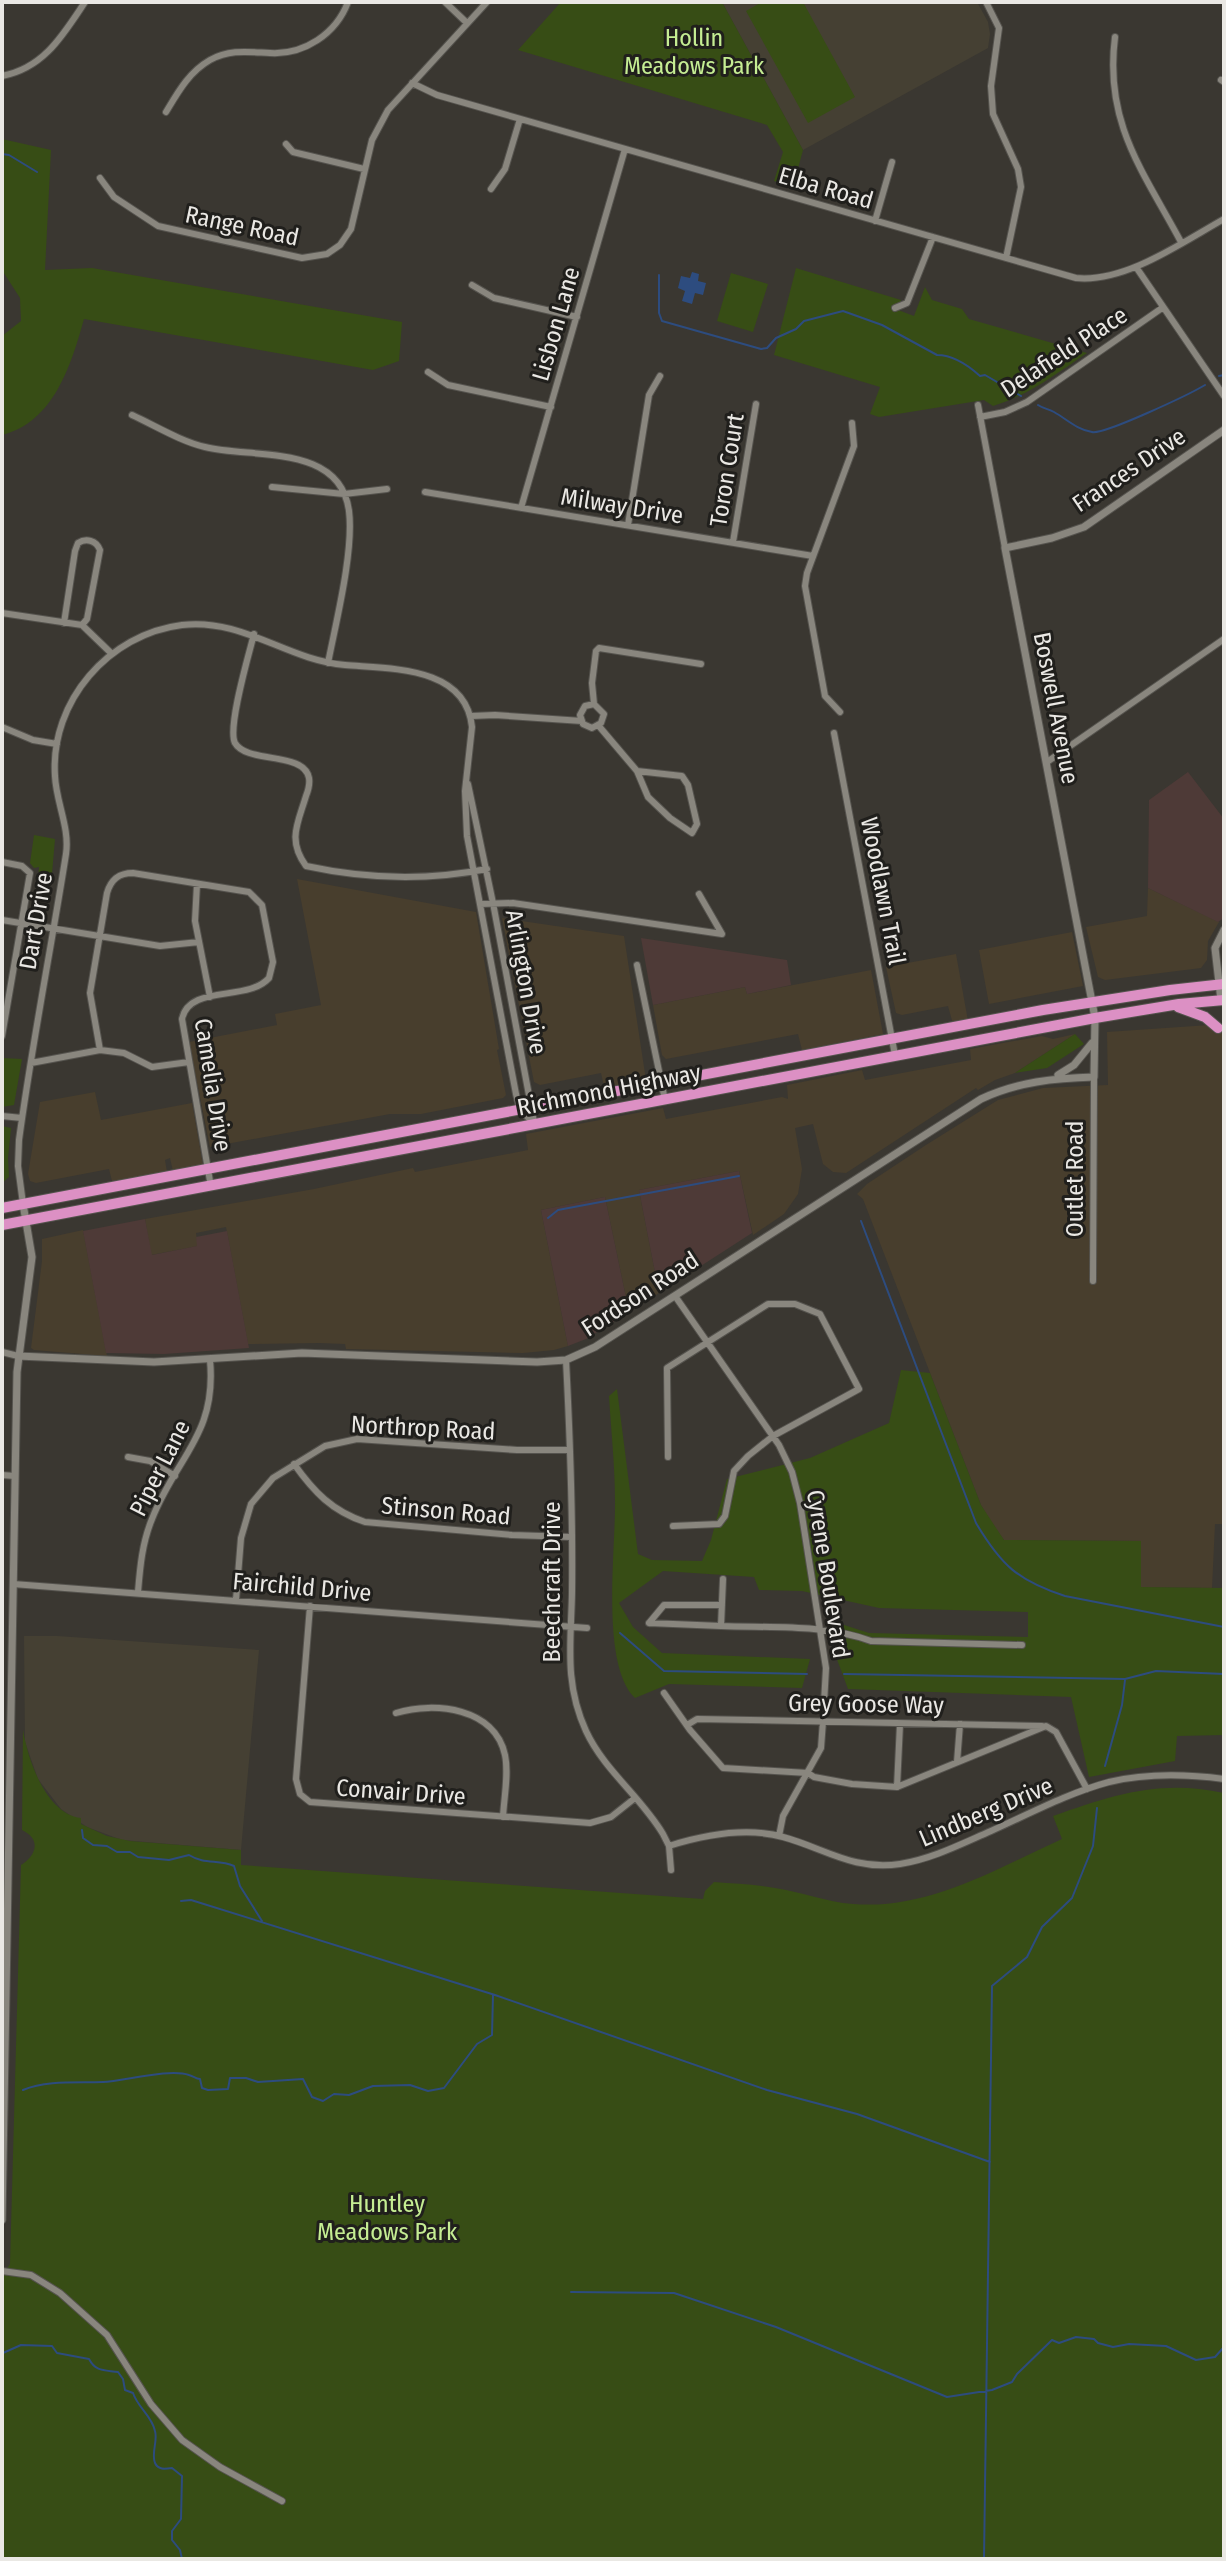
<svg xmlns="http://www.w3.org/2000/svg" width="1226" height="2561" font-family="'Fira Sans Condensed',sans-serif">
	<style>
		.commercial { fill: #483e2d }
		.industrial { fill: #4e3a37 }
		.built { fill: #454033 }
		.green { fill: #374d15 }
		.water { fill: #2d4c7f }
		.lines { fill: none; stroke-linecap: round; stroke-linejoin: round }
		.stream { stroke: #2d4c7f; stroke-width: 2 }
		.minor-casing { stroke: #55534e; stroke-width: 8 }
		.tertiary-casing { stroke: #55534e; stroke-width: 9 }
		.trunk-casing { stroke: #55534e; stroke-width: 12 }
		.minor { stroke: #89867e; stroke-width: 6 }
		.tertiary { stroke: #89867e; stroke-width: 7 }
		.trunk { stroke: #dc90c4; stroke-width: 10 }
		.labels { text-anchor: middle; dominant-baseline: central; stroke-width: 6; stroke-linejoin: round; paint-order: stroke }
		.park-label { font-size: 24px; fill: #c5ed93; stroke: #201f1c }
		.street-label { font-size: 24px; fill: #eae8e4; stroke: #201f1c }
	</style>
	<rect width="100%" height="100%" fill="#3a3731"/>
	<path class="commercial" d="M 297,879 L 476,912 L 499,1049 L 497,1050 L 506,1095 L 503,1098 L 421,1114 L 390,1114 L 210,1147 L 189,1042 L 277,1025 L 275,1014 L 321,1005 Z
		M 1148,888 L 1219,922 L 1208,941 L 1207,960 L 1201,968 L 1105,980 L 1098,977 L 1086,927 L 1147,916 Z
		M 502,918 L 624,936 L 646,1080 L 642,1083 L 605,1090 L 601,1073 L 540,1085 L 534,1082 Z
		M 1072,932 L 1083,986 L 989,1004 L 979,950 Z
		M 956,954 L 968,1021 L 953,1024 L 948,1006 L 902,1015 L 896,1013 L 886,967 Z
		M 871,970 L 883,1034 L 802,1050 L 798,1034 L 666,1059 L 662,1055 L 653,1005 L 745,987 L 747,994 Z
		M 1224,1024 L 1224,1524 L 1215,1524 L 1212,1588 L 1140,1587 L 1141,1541 L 1004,1540 L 992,1524 L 981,1505 L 863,1199 L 857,1194 L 867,1184 L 926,1145 L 998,1100 L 1043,1088 L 1108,1085 L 1107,1032 Z
		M 1075,1034 L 1015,1073 L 995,1080 L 978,1090 L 976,1088 L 846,1173 L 833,1172 L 823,1164 L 813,1124 L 795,1128 L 802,1169 L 798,1194 L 784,1214 L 753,1235 L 739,1171 L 639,1190 L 659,1293 L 629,1312 L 605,1197 L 541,1210 L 568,1346 L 554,1350 L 523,1353 L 346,1349 L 345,1344 L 319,1343 L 248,1344 L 226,1227 L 196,1233 L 198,1246 L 151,1255 L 145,1219 L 314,1189 L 413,1168 L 415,1172 L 528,1150 L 526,1134 L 663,1108 L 666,1119 L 782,1097 L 788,1099 L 787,1085 L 862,1070 L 865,1080 L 971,1060 L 970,1049 L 1042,1036 L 1053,1039 Z
		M 95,1092 L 101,1120 L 192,1103 L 203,1165 L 173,1171 L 170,1158 L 165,1160 L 167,1172 L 112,1181 L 109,1169 L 36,1183 L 30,1181 L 28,1174 L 40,1102 Z
		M 83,1230 L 107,1356 L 34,1350 L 31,1348 L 42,1261 L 42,1239 Z"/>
	<path class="industrial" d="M 1188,772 L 1224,819 L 1224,918 L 1218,922 L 1148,888 L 1149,800 Z
		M 641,938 L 787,960 L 791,985 L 747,994 L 745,987 L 653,1005 Z
		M 739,1171 L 752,1233 L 659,1293 L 639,1190 Z
		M 605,1197 L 629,1312 L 586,1339 L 568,1346 L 541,1210 Z
		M 145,1219 L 152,1255 L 197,1246 L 196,1237 L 227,1231 L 249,1348 L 164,1354 L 106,1353 L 83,1231 Z"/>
	<path class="built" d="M 722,2 L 977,2 L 988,22 L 990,34 L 988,48 L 803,150 Z
		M 24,1636 L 57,1636 L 259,1650 L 241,1850 L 122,1840 L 87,1827 L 61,1809 L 38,1779 L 25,1742 Z"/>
	<path class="green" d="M 561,2 L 722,2 L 803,150 L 793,187 L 774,181 L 783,152 L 767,125 L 518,50 Z
		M 762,2 L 803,2 L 855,97 L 808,123 L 746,11 Z
		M 2,139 L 51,150 L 45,270 L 92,268 L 402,322 L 399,361 L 373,370 L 84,319 C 71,365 54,422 2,435 L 2,336 L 21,321 L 20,298 L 2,270 Z
		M 796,268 L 901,300 L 898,310 L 914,316 L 925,287 L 932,300 L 962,309 L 969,319 L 1087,353 C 1056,374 1029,395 993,406 L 984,400 L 879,417 L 870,414 L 880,387 L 774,355 Z
		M 731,273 L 768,284 L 753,332 L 717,321 Z
		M 34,835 L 55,839 L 51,885 L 38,883 L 39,867 L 34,868 L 30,863 Z
		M 1075,1034 L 1084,1044 L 1047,1068 L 1015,1073 Z
		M 2,1058 L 22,1059 L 14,1105 L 2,1107 Z
		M 2,1126 L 11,1128 L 8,1158 L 9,1177 L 2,1183 Z
		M 901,1370 L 930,1373 L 981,1505 L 1004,1540 L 1141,1541 L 1141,1587 L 1224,1588 L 1224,1735 L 1177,1736 L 1175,1761 L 1089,1777 L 1071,1697 L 848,1689 L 835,1654 L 840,1641 L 841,1624 L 869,1633 L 1028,1637 L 1028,1612 L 879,1608 L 802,1591 L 759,1590 L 754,1577 L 663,1571 L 619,1603 L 633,1627 L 662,1653 L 810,1659 L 802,1688 L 669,1684 L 635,1698 C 600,1665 616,1548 615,1500 C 615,1466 611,1430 609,1396 L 617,1389 L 638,1554 L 652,1560 L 702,1561 L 711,1540 L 727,1479 L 810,1458 L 889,1423 Z
		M 23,1730 C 28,1760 46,1814 81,1818 L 81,1824 L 107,1836 L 130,1841 L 241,1850 L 241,1865 L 703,1899 L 705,1891 L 714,1882 C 735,1884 755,1884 775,1888 C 802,1892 826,1902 853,1904 C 929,1910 995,1869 1062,1839 L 1053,1816 C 1113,1795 1160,1779 1224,1793 L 1224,2559 L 2,2559 L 2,2276 L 10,2264 L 21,1865 C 37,1855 41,1839 22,1830 Z"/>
	<path class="water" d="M 692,272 L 699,274 L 698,281 L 706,283 L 703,295 L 695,293 L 692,304 L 682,301 L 685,291 L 678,288 L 681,276 L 690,278 Z"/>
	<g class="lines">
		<path class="stream" d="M 2,154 L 9,155 L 37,172
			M 659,275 L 659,313 L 662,321 L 761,349 L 767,348 L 776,338 L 796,329 L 804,321 L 843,311 L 882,325 L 937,355 C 953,355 969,366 980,376 L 985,375 L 1021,396
			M 1219,376 L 1224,375
			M 1038,405 C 1044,409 1049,409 1054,412 C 1068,420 1076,429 1092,432 C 1104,435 1190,394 1205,385
			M 548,1218 L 558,1210 L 739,1176
			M 861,1221 L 976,1523 C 1001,1565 1018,1581 1065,1596 L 1224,1627
			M 620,1633 L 664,1671 L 807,1674
			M 844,1674 L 1125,1679 L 1156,1671 L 1224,1674
			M 1105,1766 L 1122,1705 L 1125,1680
			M 82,1830 L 83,1838 L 93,1845 L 107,1846 L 117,1852 L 130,1852 L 138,1857 L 169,1860 L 189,1855 C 205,1865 218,1859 234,1866 L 240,1886 L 262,1921
			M 181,1901 L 191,1900 L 495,1995 L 767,2090 L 857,2114 L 990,2162
			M 23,2090 C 47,2080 77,2083 103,2082 C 124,2081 170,2068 189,2075 C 193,2076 196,2079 200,2079 L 202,2088 L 208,2090 L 228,2089 L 230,2078 L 246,2078 L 258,2082 L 303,2079 L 312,2097 L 323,2101 L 334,2094 L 349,2095 L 373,2086 L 410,2085 L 428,2091 L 444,2088 L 477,2044 L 492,2035 L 493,1995
			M 571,2292 L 674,2293 L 776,2327 L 947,2397 L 992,2390 L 1012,2382 L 1017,2374 L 1052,2340 L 1059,2343 L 1076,2337 L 1094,2339 L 1098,2343 L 1113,2347 L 1129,2344 L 1166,2346 L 1196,2360 L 1215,2357 L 1224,2347
			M 3,2353 L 21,2345 L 52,2346 L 57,2353 L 89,2359 C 96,2372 104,2370 118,2372 L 123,2379 L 125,2390 L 133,2393 C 138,2408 152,2416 155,2431 C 158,2441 151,2453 155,2463 C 158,2470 165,2469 172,2468 L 182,2476 L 181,2519 L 172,2531 L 172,2540 L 180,2550 L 182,2559
			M 984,2559 L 992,1986 L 1027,1957 L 1042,1927 L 1072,1898 L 1093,1846 L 1097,1808"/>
		<g class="minor-casing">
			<path id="minor" d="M 445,2 L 467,23
				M 986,2 L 999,28 L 991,86 L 993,114 L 1018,169 L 1021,187 L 1006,258
				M 1115,37 C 1104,123 1143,171 1181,242
				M 2,76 C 44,68 63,35 85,2
				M 1221,80 L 1224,82
				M 412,83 L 437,95 L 1076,278 C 1125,283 1181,243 1224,219
				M 166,112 C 178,92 189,72 210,60 C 230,49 248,52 270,53 C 304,55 336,34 348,2
				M 286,144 L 293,152 L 364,169
				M 100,178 L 114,197 L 158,226 L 302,258 L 327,254 L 340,245 L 351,229 L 372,140 L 388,110 L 487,2
				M 491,189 L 505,169 L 520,119
				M 875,221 L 892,162
				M 1136,267 L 1224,396
				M 472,285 L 494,298 L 577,317
				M 895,308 L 907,303 L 933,237
				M 428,372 L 448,385 L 551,407
				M 978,405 L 1005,548
				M 132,415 C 156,426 180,441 205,447 C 253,459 340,443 349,511 C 354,551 336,622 328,663
				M 980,417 L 1005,412 L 1027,402 L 1162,308
				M 272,487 L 344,494 L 387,489
				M 425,492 L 813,556
				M 521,508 L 625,149
				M 628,525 L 649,395 L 660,376
				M 733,542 L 756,404
				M 2,613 L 82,625 L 111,653
				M 64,623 L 75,551 L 78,543 C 86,538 96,540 100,550 L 87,619 L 82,625
				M 254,634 C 249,654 227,728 235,743 C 247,764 304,751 309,778 C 310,784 308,791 306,796 C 298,823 287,840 306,866 C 366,879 426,881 487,869
				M 594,704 L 585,706 L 580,715 L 583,724 L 592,728 L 601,723 L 604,714 L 594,704 L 592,683 L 596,651 L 599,648 L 701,664
				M 840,712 L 825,696 L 805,586 L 807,573 L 854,446 L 852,423
				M 471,716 L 495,715 L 582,721
				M 598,725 L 637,771 L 648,797 L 670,818 L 692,833 L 697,824 L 688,785 L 682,776 L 637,771
				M 2,727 L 33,740 L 57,744
				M 834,733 L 895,1055
				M 1047,762 L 1224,639
				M 468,784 L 493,903 L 534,1122
				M 2,862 L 22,866 L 30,873 L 2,1036
				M 197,884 L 195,921 L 210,997
				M 480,904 L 513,903 L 722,934 L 699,894
				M 2,920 L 160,946 L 199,942
				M 637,965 L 665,1100
				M 100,1050 L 90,993 L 107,893 C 111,879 119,873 133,873 L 249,892 L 262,905 L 273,962 L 269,978 C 248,1002 189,984 182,1019 L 211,1187
				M 31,1063 L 100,1050 L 124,1053 L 152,1067 L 189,1062
				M 2,1116 L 22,1118
				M 23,1204 L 18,1166 L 19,1140 C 32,1044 51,949 66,854 C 70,828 56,802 55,776 C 50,701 109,634 182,625 C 244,618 286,660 345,665 C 391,669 466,666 472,727 L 465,791 L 467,836 L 516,1094 L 520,1110 L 535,1124
				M 1093,1281 L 1094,1077
				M 675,1296 L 779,1445 L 792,1472 L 800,1503 L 826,1668 L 823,1721 L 821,1748 L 783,1816 L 779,1836
				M 2,1352 L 18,1356
				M 566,1360 C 570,1437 573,1516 572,1593 C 571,1643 564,1683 586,1731 C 604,1770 641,1797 663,1834 L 669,1846 L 671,1870
				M 128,1457 L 150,1461 L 175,1476
				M 668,1457 L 667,1368 L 768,1304 L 795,1304 L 820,1314 L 859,1389 L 773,1436 L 748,1456 L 734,1471 L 725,1516 L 719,1524 L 673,1526
				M 294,1464 C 314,1492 332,1511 365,1522 L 512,1535 L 571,1537
				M 2,1475 L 15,1476
				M 13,1584 L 587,1628
				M 138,1592 C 140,1568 142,1543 152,1519 C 176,1457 217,1435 210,1360
				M 236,1600 L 241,1538 L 251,1504 L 273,1478 L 325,1446 L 357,1439 L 517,1450 L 569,1450
				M 310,1606 L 296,1779 L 300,1794 L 310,1802 L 590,1823 L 611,1817 L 635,1798
				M 649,1623 L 721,1626 L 723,1579
				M 649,1623 L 664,1605 L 722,1605
				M 721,1626 C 771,1628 824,1624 871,1641 L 1022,1645
				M 664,1693 L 690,1730 L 723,1768 L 808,1773 L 814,1777 L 852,1784 L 897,1787 L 1046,1726 L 1056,1732 L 1087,1789
				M 396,1713 C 435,1701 495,1708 505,1755 C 509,1774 504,1797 503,1817
				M 687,1725 L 697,1719 L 1042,1726
				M 957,1762 L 960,1724
				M 897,1787 L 900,1724
				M 669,1846 C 704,1835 747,1827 783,1837 C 824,1848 853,1871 900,1864 C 932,1859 961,1844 991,1831 C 1029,1814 1068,1793 1109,1782 C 1147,1773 1186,1774 1224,1779
				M 2,2271 L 31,2275 L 60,2293 L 107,2335 L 151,2404 L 182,2440 L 220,2467 L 282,2501"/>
		</g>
		<g class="tertiary-casing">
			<path id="tertiary" d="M 1221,1000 L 1215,948 L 1224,930
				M 1058,1075 L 1074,1065 L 1092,1043
				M 18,1356 L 154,1362 L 302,1353 L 537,1362 L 566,1360 L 595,1347 L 981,1099 C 1017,1082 1055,1078 1094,1077 L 1095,1018 L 1092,1002 L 1005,548 L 1052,538 L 1084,527 L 1224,430
				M 2,2220 L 17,1372 L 32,1257 L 23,1204"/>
		</g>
		<g class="trunk-casing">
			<path id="trunk" d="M 1178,1007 L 1205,1017 L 1218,1028
				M 2,1208 L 1043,1010 L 1170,990 L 1224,984
				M 2,1225 L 1095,1018 L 1179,1004 L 1224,1000"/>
		</g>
		<use href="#minor" class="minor"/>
		<use href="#tertiary" class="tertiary"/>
		<use href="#trunk" class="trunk"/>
	</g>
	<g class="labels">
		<g class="park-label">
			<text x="694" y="38">Hollin<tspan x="694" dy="28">Meadows Park</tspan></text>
			<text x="387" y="2204">Huntley<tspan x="387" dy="28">Meadows Park</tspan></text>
		</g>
		<g class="street-label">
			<text transform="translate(826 188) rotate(16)">Elba Road</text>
			<text transform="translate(242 226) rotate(12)">Range Road</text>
			<text transform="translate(556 324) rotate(-74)">Lisbon Lane</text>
			<text transform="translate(1064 352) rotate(-33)">Delafield Place</text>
			<text transform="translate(727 470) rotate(-81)">Toron Court</text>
			<text transform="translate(1129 470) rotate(-34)">Frances Drive</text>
			<text transform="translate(622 506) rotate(9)">Milway Drive</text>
			<text transform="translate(1056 708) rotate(79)">Boswell Avenue</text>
			<text transform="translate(883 891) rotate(79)">Woodlawn Trail</text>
			<text transform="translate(36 921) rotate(-80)">Dart Drive</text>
			<text transform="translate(526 982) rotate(80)">Arlington Drive</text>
			<text transform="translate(213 1085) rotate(81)">Camelia Drive</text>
			<text transform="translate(609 1090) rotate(-11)">Richmond Highway</text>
			<text transform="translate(1075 1179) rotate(-90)">Outlet Road</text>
			<text transform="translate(640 1294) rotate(-33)">Fordson Road</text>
			<text transform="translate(423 1428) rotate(3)">Northrop Road</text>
			<text transform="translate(160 1468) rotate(-63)">Piper Lane</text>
			<text transform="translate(446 1511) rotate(5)">Stinson Road</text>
			<text transform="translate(828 1574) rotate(81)">Cyrene Boulevard</text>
			<text transform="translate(552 1582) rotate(-90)">Beechcraft Drive</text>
			<text transform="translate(302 1587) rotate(5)">Fairchild Drive</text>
			<text transform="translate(866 1704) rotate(1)">Grey Goose Way</text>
			<text transform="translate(401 1792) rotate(4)">Convair Drive</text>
			<text transform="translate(986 1812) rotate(-23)">Lindberg Drive</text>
		</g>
	</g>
	<rect width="1226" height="2561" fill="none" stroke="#eae8e4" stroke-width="8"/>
</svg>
